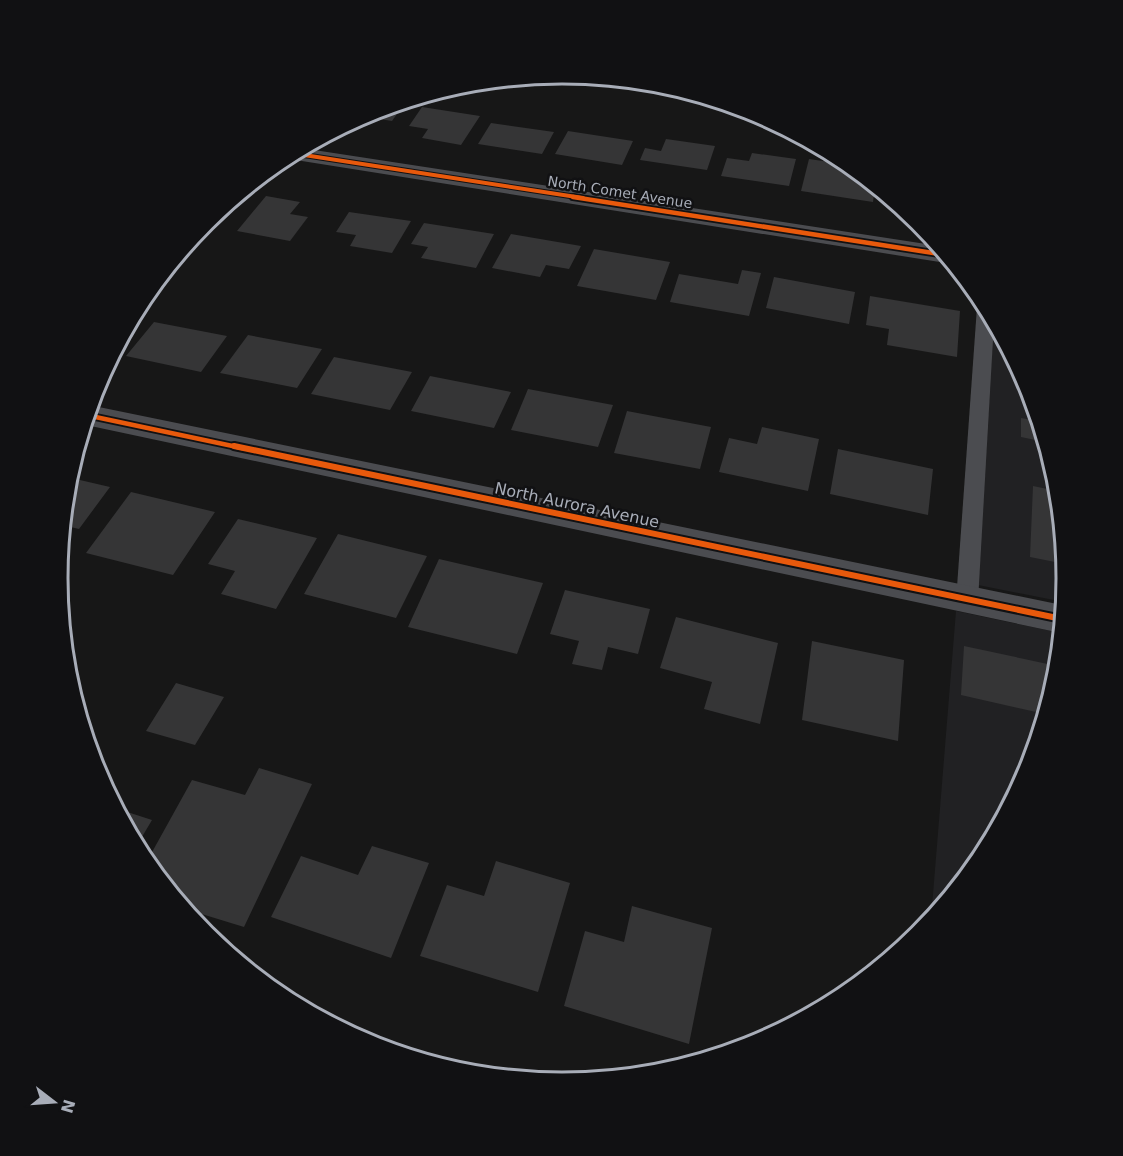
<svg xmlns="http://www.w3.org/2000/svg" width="1123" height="1156" font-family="'DejaVu Sans',sans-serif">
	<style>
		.built { fill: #212123 }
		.building { fill: #353536 }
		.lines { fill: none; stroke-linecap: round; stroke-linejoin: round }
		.lane { fill: #4b4c50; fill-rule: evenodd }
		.street { fill: #4b4c50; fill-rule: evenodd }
		.cycleway-far2-casing { stroke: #111113; stroke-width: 6 }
		.cycleway-far1-casing { stroke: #111113; stroke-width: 8 }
		.cycleway-casing { stroke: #111113; stroke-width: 10 }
		.cycleway-far2 { stroke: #e8590c; stroke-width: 4 }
		.cycleway-far1 { stroke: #e8590c; stroke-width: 4.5 }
		.cycleway { stroke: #e8590c; stroke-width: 6 }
		.labels { text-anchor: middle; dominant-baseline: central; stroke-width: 5; stroke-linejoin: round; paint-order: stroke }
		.far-street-label { font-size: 14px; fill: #a8adb8; stroke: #111113 }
		.street-label { font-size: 16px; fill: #a8adb8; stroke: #111113 }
		.rim { fill: none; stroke: #a8adb8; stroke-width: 3 }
	</style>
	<rect width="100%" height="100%" fill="#171717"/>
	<path class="built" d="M 981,297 L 1028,385 L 1056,480 L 1066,578 L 1064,602 L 958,581 Z
		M 956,611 L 1061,633 L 1056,677 L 1027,771 L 981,859 L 931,919 Z"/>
	<path class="building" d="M 422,107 L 480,116 L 461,145 L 422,138 L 428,129 L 409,126 Z
		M 381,108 L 399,111 L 392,121 L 361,116 Z
		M 491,123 L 554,132 L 542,154 L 478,144 Z
		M 568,131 L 633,141 L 622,165 L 555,154 Z
		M 666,139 L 715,146 L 707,170 L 640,160 L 645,148 L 661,151 Z
		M 752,153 L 796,159 L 789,186 L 721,176 L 727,158 L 749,161 Z
		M 809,159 L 850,165 L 875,186 L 873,202 L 801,191 Z
		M 266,196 L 300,202 L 290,214 L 308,217 L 290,241 L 237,231 Z
		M 222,207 L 226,207 L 193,246 L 185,245 L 205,221 Z
		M 349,212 L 411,221 L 392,253 L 350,246 L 356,235 L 336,232 Z
		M 424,223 L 494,234 L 476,268 L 421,258 L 428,247 L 411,244 Z
		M 511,234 L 581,246 L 569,269 L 546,265 L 540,277 L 492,268 Z
		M 594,249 L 670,262 L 656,300 L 577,286 Z
		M 742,270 L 761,273 L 749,316 L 670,302 L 679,274 L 738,284 Z
		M 774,277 L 855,292 L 849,324 L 766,308 Z
		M 870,296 L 960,311 L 957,357 L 887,345 L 889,329 L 866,325 Z
		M 154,322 L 227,336 L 201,372 L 126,356 Z
		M 248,335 L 322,349 L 297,388 L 220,373 Z
		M 334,357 L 412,372 L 390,410 L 311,394 Z
		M 430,376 L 511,392 L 494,428 L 411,411 Z
		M 528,389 L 613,405 L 598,447 L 511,430 Z
		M 627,411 L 711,427 L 700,469 L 614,453 Z
		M 1021,418 L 1038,421 L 1045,442 L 1021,437 Z
		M 762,427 L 819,439 L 808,491 L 719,472 L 729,438 L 757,444 Z
		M 838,449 L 933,469 L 928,515 L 830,494 Z
		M 67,477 L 110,487 L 79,529 L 62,525 Z
		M 1033,486 L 1057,491 L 1065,564 L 1030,557 Z
		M 131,492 L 215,512 L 173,575 L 86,553 Z
		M 238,519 L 317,538 L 276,609 L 221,594 L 235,571 L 208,564 Z
		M 338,534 L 427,556 L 396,618 L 304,594 Z
		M 439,559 L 543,583 L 517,654 L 408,627 Z
		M 565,590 L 650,609 L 638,654 L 608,647 L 602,670 L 572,664 L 579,641 L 550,634 Z
		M 676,617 L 778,643 L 760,724 L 704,709 L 712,682 L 660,668 Z
		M 812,641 L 904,660 L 898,741 L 802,720 Z
		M 964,646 L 1057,666 L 1045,714 L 961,695 Z
		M 176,683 L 224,697 L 195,745 L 146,731 Z
		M 259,768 L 312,784 L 244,927 L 182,908 L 146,863 L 192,780 L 245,795 Z
		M 115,808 L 152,820 L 136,847 Z
		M 372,846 L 429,863 L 391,958 L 271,917 L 301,856 L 358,875 Z
		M 496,861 L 570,883 L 538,992 L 420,956 L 447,885 L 484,896 Z
		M 632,906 L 712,928 L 689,1044 L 564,1006 L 585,931 L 624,942 Z"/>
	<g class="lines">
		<path class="lane" d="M 983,302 L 994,322 L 978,601 L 975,608 L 967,610 L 959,608 L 956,601 L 977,307 Z"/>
		<path class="street" d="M 301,148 L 939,246 L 951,261 L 946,263 L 283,158 Z
			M 89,405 L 1062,605 L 1061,633 L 86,425 L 83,424 Z"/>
		<g class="cycleway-far2-casing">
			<path id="cycleway-far2" d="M 291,153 L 583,198"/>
		</g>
		<g class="cycleway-far1-casing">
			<path id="cycleway-far1" d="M 573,197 L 946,255
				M 86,415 L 242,448"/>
		</g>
		<g class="cycleway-casing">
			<path id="cycleway" d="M 234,446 L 1062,619"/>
		</g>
		<use href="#cycleway-far2" class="cycleway-far2"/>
		<use href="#cycleway-far1" class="cycleway-far1"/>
		<use href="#cycleway" class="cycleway"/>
	</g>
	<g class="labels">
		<g class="far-street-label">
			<text transform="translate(620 192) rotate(9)">North Comet Avenue</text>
		</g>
		<g class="street-label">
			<text transform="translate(577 505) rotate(12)">North Aurora Avenue</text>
		</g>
	</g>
	<path d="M0 0H1123V1156H0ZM68 578a494 494 0 1 1 988 0a494 494 0 1 1-988 0Z" fill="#111113" fill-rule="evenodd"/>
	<path class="rim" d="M68 578a494 494 0 1 1 988 0a494 494 0 1 1-988 0Z"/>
	<g transform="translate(54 1102) rotate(107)" stroke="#111113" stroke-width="4.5" paint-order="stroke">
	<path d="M0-4.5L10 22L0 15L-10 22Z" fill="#a8adb8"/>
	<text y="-9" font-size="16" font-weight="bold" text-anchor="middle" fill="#a8adb8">N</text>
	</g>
</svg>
